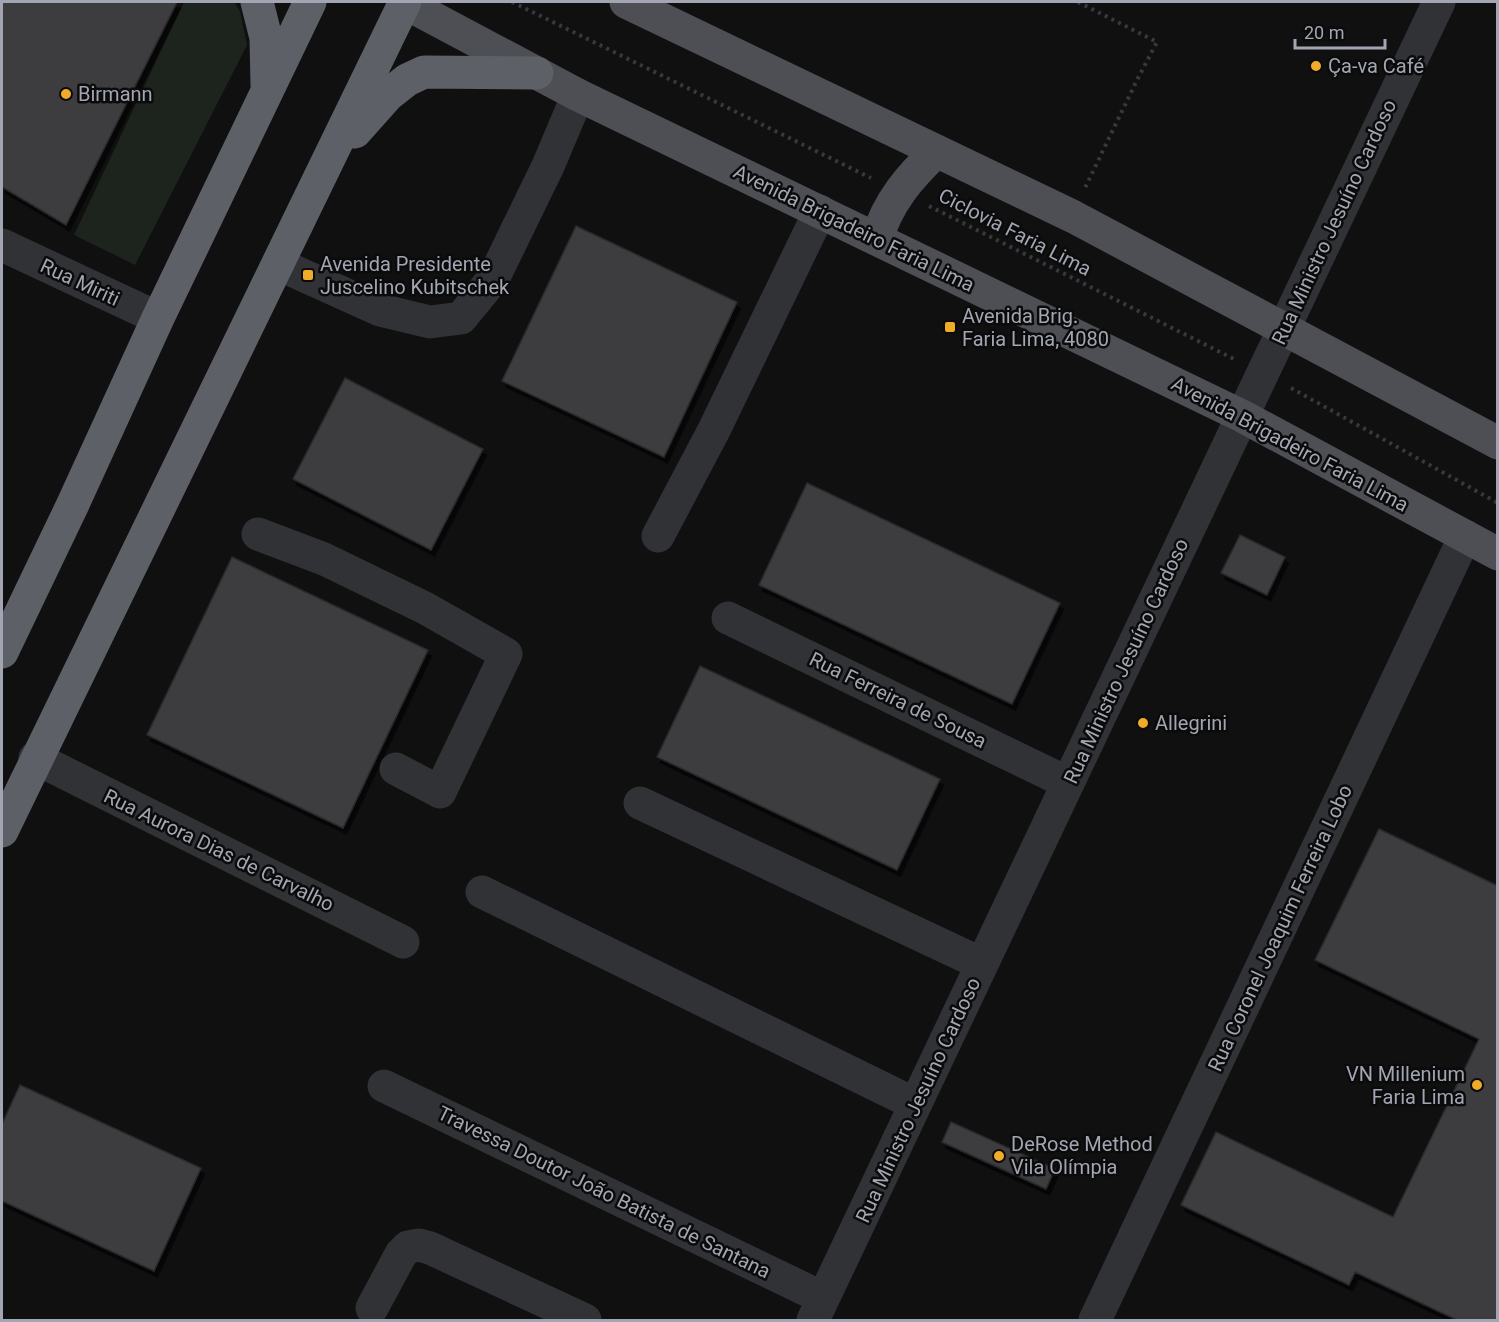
<svg xmlns="http://www.w3.org/2000/svg" width="1499" height="1322" font-family="Roboto,sans-serif">
	<style>
		.green { fill: #1c241d }
		.building { fill: #3c3d41; stroke: #2a2a2d; stroke-width: 1.5; filter: url(#shadow) }
		.lines { fill: none; stroke-linecap: round; stroke-linejoin: round }
		.path { stroke: #37393d; stroke-width: 4; stroke-dasharray: 3 4.5; stroke-linecap: butt }
		.minor { stroke: #313236; stroke-width: 33 }
		.major { stroke: #4d4f55; stroke-width: 33 }
		.highway { stroke: #5d6067; stroke-width: 33 }
		.poi-dot { fill: #f0ac29; stroke: #0b0b0c; stroke-width: 2 }
		.labels { text-anchor: middle; dominant-baseline: central; stroke-width: 5; stroke-linejoin: round; paint-order: stroke }
		.poi-label { font-size: 20px; fill: #a1a6b2; stroke: #0b0b0c; text-anchor: start }
		.street-label { font-size: 20px; fill: #a1a6b2; stroke: #0b0b0c }
	</style>
	<defs>
		<filter id="shadow"><feDropShadow dx="3.5" dy="6" stdDeviation="0" flood-color="#0009"/></filter>
	</defs>
	<rect width="100%" height="100%" fill="#101011"/>
	<path class="green" d="M 184,2 L 234,2 L 240,11 L 247,45 L 135,265 L 74,235 Z"/>
	<path class="building" d="M 2,2 L 177,2 L 66,225 L 2,187 Z
		M 576,226 L 737,302 L 664,457 L 502,381 Z
		M 345,378 L 483,449 L 431,550 L 293,479 Z
		M 807,483 L 1060,603 L 1012,704 L 759,585 Z
		M 1240,535 L 1285,557 L 1267,595 L 1221,573 Z
		M 232,557 L 428,650 L 343,828 L 147,735 Z
		M 700,666 L 940,779 L 897,870 L 657,757 Z
		M 1379,829 L 1498,886 L 1498,1320 L 1457,1320 L 1355,1272 L 1349,1285 L 1181,1205 L 1216,1132 L 1393,1217 L 1479,1039 L 1315,960 Z
		M 20,1085 L 201,1168 L 154,1271 L 2,1201 L 2,1124 Z
		M 951,1122 L 1055,1169 L 1046,1189 L 942,1142 Z"/>
	<g class="lines">
		<path class="path" d="M 512,2 L 871,178
			M 1078,2 L 1157,42 L 1138,78 L 1085,188
			M 929,206 L 1236,360
			M 1291,388 L 1498,503"/>
		<path class="minor" d="M 2,245 L 158,318
			M 278,264 L 380,310 L 430,322 L 461,318 L 493,279 L 548,166 L 578,95
			M 258,534 L 324,559 L 425,608 L 506,654 L 440,792 L 396,769
			M 658,536 L 714,430 L 820,211
			M 728,618 L 1068,783
			M 35,758 L 403,942
			M 640,803 L 982,964
			M 482,892 L 915,1104
			M 384,1086 L 823,1298
			M 372,1308 L 401,1254 L 408,1247 L 419,1245 L 430,1248 L 585,1320
			M 813,1320 L 1439,2
			M 1095,1320 L 1465,536"/>
		<path class="major" d="M 626,2 L 1074,217 L 1498,443
			M 405,3 L 578,95 L 1242,416 L 1498,554
			M 877,239 C 887,203 910,176 937,151"/>
		<path class="highway" d="M 257,2 L 266,38 L 267,86
			M 355,132 L 388,95 L 407,80 L 424,72 L 537,73
			M 2,652 L 73,504 L 158,318 L 310,2
			M 2,831 L 405,2"/>
	</g>
	<g class="poi-dot">
		<circle cx="1316" cy="66" r="6"/>
		<circle cx="66" cy="94" r="6"/>
		<rect x="302" y="269" width="12" height="12" rx="3"/>
		<rect x="944" y="321" width="12" height="12" rx="3"/>
		<circle cx="1143" cy="723" r="6"/>
		<circle cx="1477" cy="1085" r="6"/>
		<circle cx="999" cy="1156" r="6"/>
	</g>
	<g class="labels">
		<g class="poi-label">
			<text x="1328" y="66">Ça-va Café</text>
			<text x="78" y="94">Birmann</text>
			<text x="320" y="264">Avenida Presidente<tspan x="320" dy="23">Juscelino Kubitschek</tspan></text>
			<text x="962" y="316">Avenida Brig.<tspan x="962" dy="23">Faria Lima, 4080</tspan></text>
			<text x="1155" y="723">Allegrini</text>
			<text x="1465" y="1074" text-anchor="end">VN Millenium<tspan x="1465" dy="23">Faria Lima</tspan></text>
			<text x="1011" y="1144">DeRose Method<tspan x="1011" dy="23">Vila Olímpia</tspan></text>
		</g>
		<g class="street-label">
			<text transform="translate(1334 222) rotate(-65)">Rua Ministro Jesuíno Cardoso</text>
			<text transform="translate(854 228) rotate(26)">Avenida Brigadeiro Faria Lima</text>
			<text transform="translate(1015 232) rotate(27)">Ciclovia Faria Lima</text>
			<text transform="translate(80 282) rotate(25)">Rua Miriti</text>
			<text transform="translate(1290 444) rotate(28)">Avenida Brigadeiro Faria Lima</text>
			<text transform="translate(1126 661) rotate(-65)">Rua Ministro Jesuíno Cardoso</text>
			<text transform="translate(898 700) rotate(26)">Rua Ferreira de Sousa</text>
			<text transform="translate(219 850) rotate(26)">Rua Aurora Dias de Carvalho</text>
			<text transform="translate(1280 928) rotate(-65)">Rua Coronel Joaquim Ferreira Lobo</text>
			<text transform="translate(918 1100) rotate(-65)">Rua Ministro Jesuíno Cardoso</text>
			<text transform="translate(604 1192) rotate(26)">Travessa Doutor João Batista de Santana</text>
		</g>
	</g>
	<rect width="1499" height="1322" fill="none" stroke="#a1a6b2" stroke-width="6"/>
	<path d="M1295 39v9h90v-9" fill="none" stroke="#a1a6b2" stroke-width="3"/>
	<text x="1304" y="39" font-size="18" fill="#a1a6b2" stroke="#0b0b0c" stroke-width="4.5" paint-order="stroke">20 m</text>
</svg>
